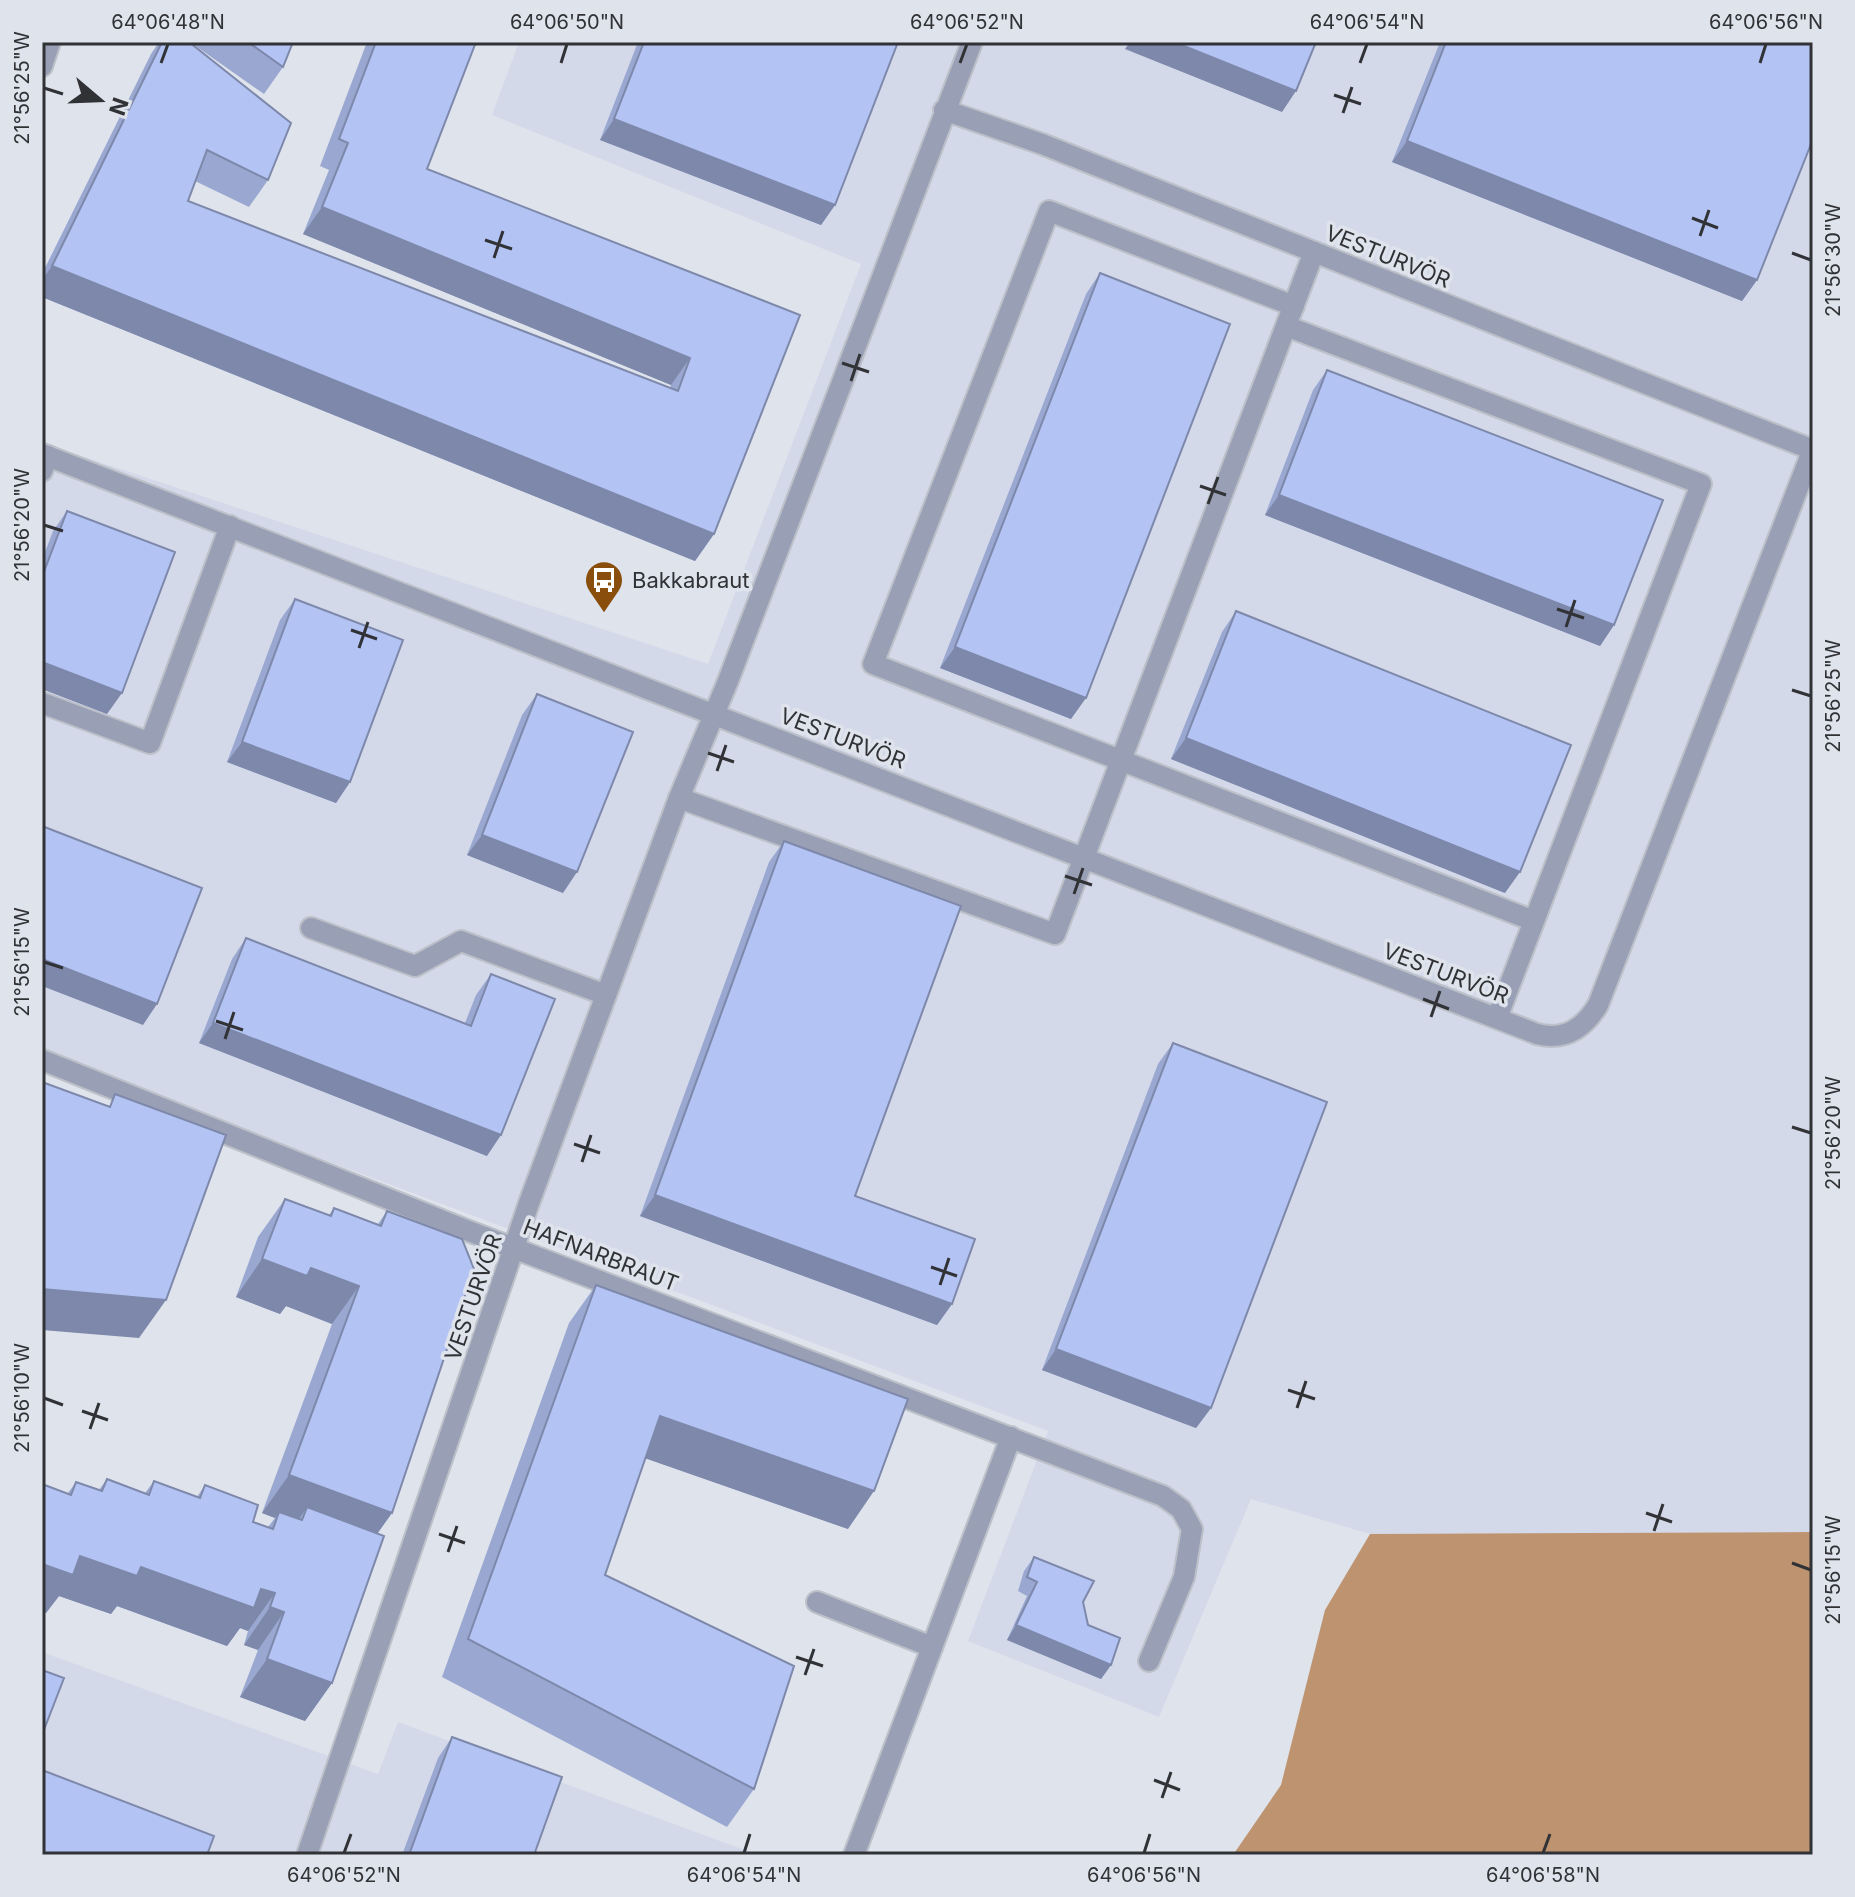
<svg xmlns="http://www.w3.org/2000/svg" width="1855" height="1897" font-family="Inter,sans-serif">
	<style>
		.built { fill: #d4d9ea }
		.water { fill: #bd9370 }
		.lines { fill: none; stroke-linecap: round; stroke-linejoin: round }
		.service-casing { stroke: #bcc0c8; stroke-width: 24 }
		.minor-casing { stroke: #bcc0c8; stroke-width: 24 }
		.service { stroke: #99a0b5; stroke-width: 20 }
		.minor { stroke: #99a0b5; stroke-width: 20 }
		.wall { fill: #9aa8d1 }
		.shaded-wall { fill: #7d88aa }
		.building { fill: #b3c3f3; stroke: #7d88aa; stroke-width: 2 }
		.ticks { fill: none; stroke: #313236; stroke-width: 3 }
		.labels { text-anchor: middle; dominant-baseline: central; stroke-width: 7; stroke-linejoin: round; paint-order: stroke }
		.street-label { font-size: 22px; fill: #313236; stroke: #dfe3ec }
		.poi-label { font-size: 22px; fill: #313236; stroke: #dfe3ec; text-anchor: start }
		.neatline { fill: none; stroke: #313236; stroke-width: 3 }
		.ticks-label { font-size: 20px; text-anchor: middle; fill: #313236 }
	</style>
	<rect width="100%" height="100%" fill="#dfe3ec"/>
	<path class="built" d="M 519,42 L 1813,42 L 1813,1532 L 1370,1534 L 1251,1499 L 1159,1717 L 968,1641 L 1048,1431 L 42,1054 L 42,443 L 708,664 L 861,264 L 492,115 Z
		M 42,1652 L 378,1774 L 398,1722 L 758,1855 L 42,1855 Z"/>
	<path class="water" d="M 1813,1532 L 1813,1855 L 1233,1855 L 1281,1785 L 1325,1610 L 1370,1534 Z"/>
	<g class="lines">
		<g class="service-casing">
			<path id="service" d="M 42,66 L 50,42
				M 1294,306 L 1049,211 L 873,664 L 1534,921
				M 1286,326 L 1701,484 L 1497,1018
				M 42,471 L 48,456
				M 42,703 L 150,743 L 230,526
				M 679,798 L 1055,934 L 1314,252
				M 311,928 L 415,966 L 461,941 L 606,995
				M 817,1602 L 932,1647"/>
		</g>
		<g class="minor-casing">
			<path id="minor" d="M 944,110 L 1042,144 L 1813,450
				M 42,454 L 1537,1034 C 1565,1041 1584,1028 1598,1005 L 1813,449
				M 42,1060 L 466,1230 L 1163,1496 L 1181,1509 L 1192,1529 L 1184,1577 L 1149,1661
				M 307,1855 L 529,1203 L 679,798 L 728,681 L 972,42
				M 854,1855 L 1011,1437"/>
		</g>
		<use href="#service" class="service"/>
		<use href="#minor" class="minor"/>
	</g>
	<path class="wall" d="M 159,42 L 189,42 L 268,180 L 249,207 L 195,181 L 188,201 L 670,388 L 671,385 L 303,234 L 329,170 L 320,166 L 367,42 L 476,42 L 427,169 L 800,315 L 714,534 L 695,561 L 42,297 L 42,274 L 151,54 Z
		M 190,42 L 293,42 L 283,67 L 264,94 Z
		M 638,42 L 898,42 L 835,205 L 821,225 L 600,140 Z
		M 1440,42 L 1813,42 L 1757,280 L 1742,301 L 1392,162 Z
		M 1100,273 L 1071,719 L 940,668 L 1086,294 Z
		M 1327,370 L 1614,625 L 1600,646 L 1265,515 L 1313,390 Z
		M 67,511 L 107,714 L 42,689 L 42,560 L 53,531 Z
		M 295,599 L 350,782 L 336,803 L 227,762 L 280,620 Z
		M 1236,611 L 1505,893 L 1171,759 L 1222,632 Z
		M 537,694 L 563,893 L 467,855 L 522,715 Z
		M 784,841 L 855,1196 L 952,1304 L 937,1325 L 640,1216 L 769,862 Z
		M 246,938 L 465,1023 L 476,995 L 491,974 L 487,1156 L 199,1043 L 232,959 Z
		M 1173,1043 L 1211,1408 L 1196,1428 L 1042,1370 L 1158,1064 Z
		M 285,1199 L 329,1215 L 334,1208 L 378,1224 L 387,1211 L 392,1513 L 377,1533 L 332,1683 L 305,1721 L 240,1697 L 258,1650 L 244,1645 L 248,1631 L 240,1628 L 227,1646 L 117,1606 L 111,1614 L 59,1596 L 46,1613 L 68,1493 L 76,1482 L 99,1490 L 107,1479 L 145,1493 L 154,1481 L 197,1497 L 205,1485 L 253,1522 L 268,1527 L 275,1518 L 262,1513 L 332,1324 L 286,1306 L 280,1314 L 236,1297 L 258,1237 Z
		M 596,1285 L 848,1529 L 645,1458 L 605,1575 L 754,1789 L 727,1827 L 442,1677 L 569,1323 Z
		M 1034,1557 L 1083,1602 L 1088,1625 L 1111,1665 L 1101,1679 L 1007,1640 L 1027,1596 L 1018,1591 L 1024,1571 Z
		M 452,1737 L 534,1855 L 402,1855 L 438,1758 Z"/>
	<path class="shaded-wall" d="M 1130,42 L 1174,42 L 1296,91 L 1282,112 L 1125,49 Z
		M 614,119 L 835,205 L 821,225 L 600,140 Z
		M 1407,141 L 1757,280 L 1742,301 L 1392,162 Z
		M 322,207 L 690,358 L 671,385 L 303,234 Z
		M 52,266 L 714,534 L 695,561 L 42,297 L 42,280 Z
		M 1279,495 L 1614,625 L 1600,646 L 1265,515 Z
		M 955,647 L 1086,698 L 1071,719 L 940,668 Z
		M 42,662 L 122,693 L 107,714 L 42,689 Z
		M 1186,738 L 1520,872 L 1505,893 L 1171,759 Z
		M 242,742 L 350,782 L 336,803 L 227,762 Z
		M 482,835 L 577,872 L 563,893 L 467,855 Z
		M 42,959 L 157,1004 L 143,1025 L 42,986 Z
		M 213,1023 L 501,1135 L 487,1156 L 199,1043 Z
		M 655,1195 L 952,1304 L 937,1325 L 640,1216 Z
		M 262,1259 L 311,1268 L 359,1286 L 332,1324 L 286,1306 L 280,1314 L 236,1297 Z
		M 42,1289 L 166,1300 L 139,1338 L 42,1330 Z
		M 1056,1349 L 1211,1408 L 1196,1428 L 1042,1370 Z
		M 660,1416 L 874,1491 L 848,1529 L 633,1454 Z
		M 289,1475 L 392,1513 L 365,1551 L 302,1520 L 307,1507 L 295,1525 L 279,1512 L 275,1518 L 262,1513 Z
		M 80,1556 L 261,1589 L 275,1593 L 248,1631 L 240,1628 L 227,1646 L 117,1606 L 111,1614 L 59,1596 L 46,1613 L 42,1612 L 42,1564 Z
		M 270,1607 L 284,1612 L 258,1650 L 244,1645 Z
		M 1016,1625 L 1111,1665 L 1101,1679 L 1007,1640 Z
		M 267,1659 L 332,1683 L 305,1721 L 240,1697 Z"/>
	<path class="building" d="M 162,42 L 189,42 L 291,123 L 268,180 L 207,150 L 188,201 L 678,391 L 690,358 L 322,207 L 348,143 L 339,139 L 376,42 L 476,42 L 427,169 L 800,315 L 714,534 L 52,266 Z
		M 248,42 L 293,42 L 283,67 Z
		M 644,42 L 898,42 L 835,205 L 614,119 Z
		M 1174,42 L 1316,42 L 1296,91 Z
		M 1446,42 L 1813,42 L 1813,139 L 1757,280 L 1407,141 Z
		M 1100,273 L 1230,324 L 1086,698 L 955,647 Z
		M 1327,370 L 1663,500 L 1614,625 L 1279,495 Z
		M 67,511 L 175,552 L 122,693 L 42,662 L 42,577 Z
		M 295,599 L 403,640 L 350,782 L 242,742 Z
		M 1236,611 L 1571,745 L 1520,872 L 1186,738 Z
		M 537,694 L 633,732 L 577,872 L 482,835 Z
		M 42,826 L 202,888 L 157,1004 L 42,959 Z
		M 784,841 L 961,906 L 855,1196 L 975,1239 L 952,1304 L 655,1195 Z
		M 246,938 L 471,1026 L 491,974 L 555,999 L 501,1135 L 213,1023 Z
		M 1173,1043 L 1327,1102 L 1211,1408 L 1056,1349 Z
		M 42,1082 L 110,1107 L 115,1094 L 226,1135 L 166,1300 L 42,1289 Z
		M 285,1199 L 331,1216 L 334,1208 L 381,1226 L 387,1211 L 462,1239 L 474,1269 L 392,1513 L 289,1475 L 359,1286 L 311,1268 L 307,1276 L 262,1259 Z
		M 596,1285 L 908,1399 L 874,1491 L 660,1416 L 605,1575 L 794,1666 L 754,1789 L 468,1639 Z
		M 107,1479 L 149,1495 L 154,1481 L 200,1498 L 205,1485 L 258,1505 L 253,1522 L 273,1529 L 279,1512 L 302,1520 L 307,1507 L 384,1536 L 332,1683 L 267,1659 L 284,1612 L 270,1607 L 275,1593 L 261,1589 L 254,1608 L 141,1567 L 137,1576 L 80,1556 L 73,1575 L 42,1564 L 42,1484 L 71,1495 L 76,1482 L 102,1491 Z
		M 1034,1557 L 1094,1581 L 1083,1602 L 1088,1625 L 1120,1638 L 1111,1665 L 1016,1625 L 1037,1582 L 1027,1577 Z
		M 42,1670 L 64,1678 L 42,1735 Z
		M 452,1737 L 562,1777 L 534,1855 L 409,1855 Z
		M 42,1770 L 214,1836 L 207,1855 L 42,1855 Z"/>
	<path class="ticks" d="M 161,63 L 168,44M 561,63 L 567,44M 960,63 L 967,44M 1360,63 L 1367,44M 1760,63 L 1766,44M 44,88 L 63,94M 1334,95 L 1361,104M 1343,113 L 1352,87M 1692,218 L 1718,228M 1700,236 L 1709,210M 485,240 L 512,249M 1792,253 L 1811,260M 494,258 L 503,231M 842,363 L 869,372M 851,381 L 860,354M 1200,486 L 1226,495M 1208,504 L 1218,477M 44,525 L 63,531M 1557,609 L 1584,618M 1566,627 L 1575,600M 351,630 L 377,639M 359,648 L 368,622M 1792,690 L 1811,696M 708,753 L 734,762M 717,771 L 726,745M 1065,876 L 1092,885M 1074,894 L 1083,868M 44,962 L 63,968M 1423,999 L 1449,1009M 1431,1017 L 1440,991M 216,1021 L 243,1030M 225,1039 L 234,1012M 1792,1127 L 1811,1133M 574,1144 L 600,1153M 582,1162 L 591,1135M 931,1267 L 957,1276M 940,1285 L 949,1258M 1288,1390 L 1315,1399M 44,1398 L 63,1405M 1297,1408 L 1306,1381M 82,1411 L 108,1420M 90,1429 L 99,1403M 1646,1513 L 1672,1522M 1654,1531 L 1663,1504M 439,1534 L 465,1543M 448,1552 L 457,1526M 1792,1563 L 1811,1570M 796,1657 L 823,1666M 805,1675 L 814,1649M 1154,1780 L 1180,1790M 1162,1798 L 1171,1772M 344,1853 L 351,1834M 744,1853 L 750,1834M 1144,1853 L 1150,1834M 1543,1853 L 1550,1834"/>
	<defs>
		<g id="bus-pin" transform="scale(2)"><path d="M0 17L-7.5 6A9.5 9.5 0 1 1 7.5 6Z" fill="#8a4e0c" stroke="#dfe3ec"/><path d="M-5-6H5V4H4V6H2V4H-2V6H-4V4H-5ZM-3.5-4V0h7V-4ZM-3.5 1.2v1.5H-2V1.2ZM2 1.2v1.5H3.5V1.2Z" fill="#fff"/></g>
	</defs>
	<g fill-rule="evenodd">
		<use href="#bus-pin" x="604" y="580"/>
	</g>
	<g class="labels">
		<g class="street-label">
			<text transform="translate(1388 256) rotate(22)">VESTURVÖR</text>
			<text transform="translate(843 738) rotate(21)">VESTURVÖR</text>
			<text transform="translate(1446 973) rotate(21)">VESTURVÖR</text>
			<text transform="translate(601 1255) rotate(21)">HAFNARBRAUT</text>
			<text transform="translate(473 1297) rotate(-71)">VESTURVÖR</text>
		</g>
		<g class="poi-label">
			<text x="632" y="580">Bakkabraut</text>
		</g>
	</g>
	<rect width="1855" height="1897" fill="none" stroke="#dfe3ec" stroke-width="88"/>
	<g transform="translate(100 100) rotate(109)" stroke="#dfe3ec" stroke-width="6" paint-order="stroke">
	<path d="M0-6L14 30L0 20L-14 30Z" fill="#313236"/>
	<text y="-12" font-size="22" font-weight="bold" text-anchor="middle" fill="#313236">N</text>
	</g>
	<rect x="44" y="44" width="1767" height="1809" class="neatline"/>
	<g class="ticks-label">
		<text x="168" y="29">64°06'48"N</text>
		<text x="567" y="29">64°06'50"N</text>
		<text x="967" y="29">64°06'52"N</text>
		<text x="1367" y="29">64°06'54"N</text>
		<text x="1766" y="29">64°06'56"N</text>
		<text transform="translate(22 88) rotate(-90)" y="7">21°56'25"W</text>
		<text transform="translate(1833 260) rotate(-90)" y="7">21°56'30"W</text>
		<text transform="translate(22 525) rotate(-90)" y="7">21°56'20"W</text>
		<text transform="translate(1833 696) rotate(-90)" y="7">21°56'25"W</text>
		<text transform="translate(22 962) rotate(-90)" y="7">21°56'15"W</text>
		<text transform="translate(1833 1133) rotate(-90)" y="7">21°56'20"W</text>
		<text transform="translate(22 1398) rotate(-90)" y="7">21°56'10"W</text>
		<text transform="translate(1833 1570) rotate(-90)" y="7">21°56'15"W</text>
		<text x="344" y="1882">64°06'52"N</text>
		<text x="744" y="1882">64°06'54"N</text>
		<text x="1144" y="1882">64°06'56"N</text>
		<text x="1543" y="1882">64°06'58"N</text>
	</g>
</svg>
